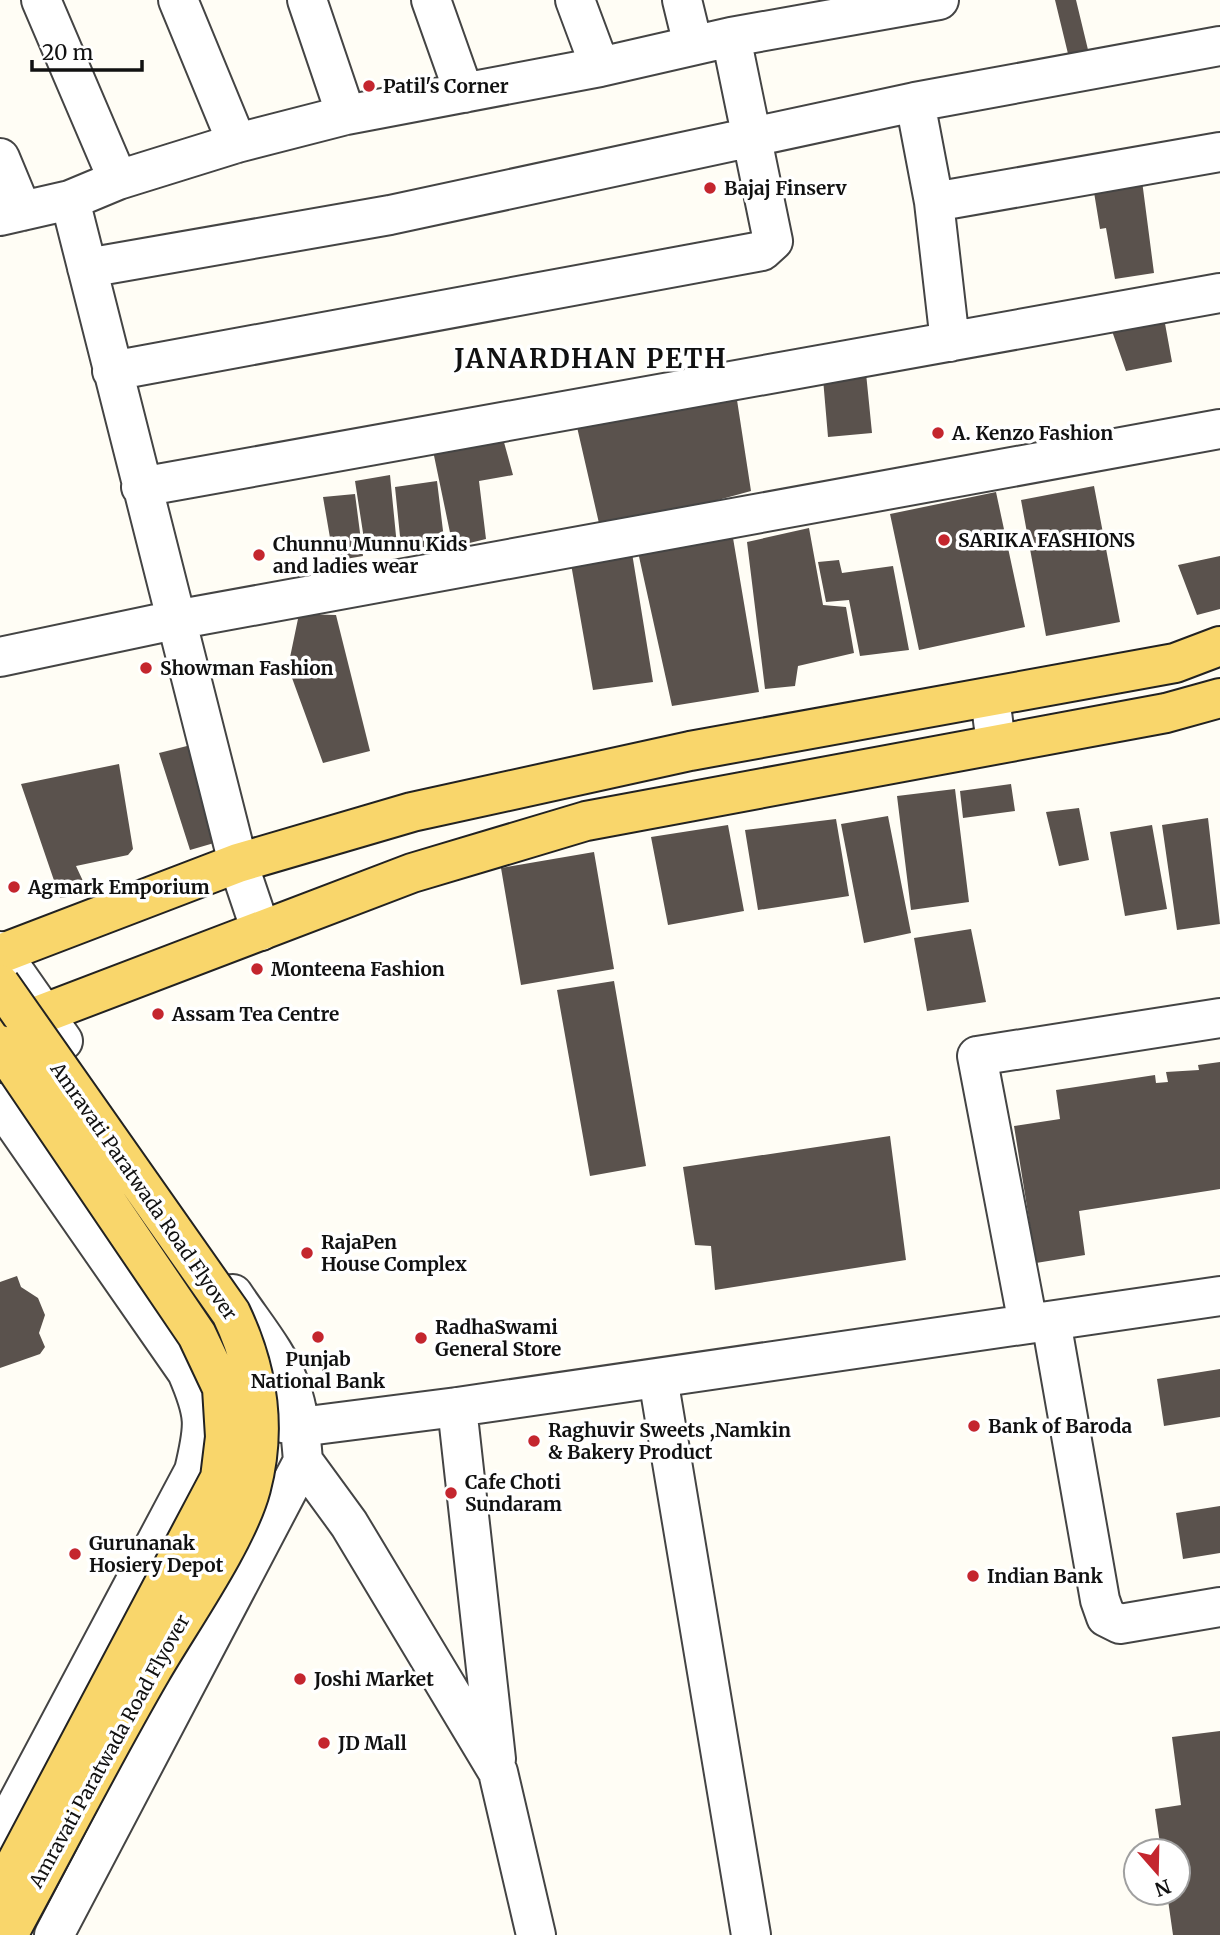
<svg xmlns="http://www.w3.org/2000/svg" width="1220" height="1935" font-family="Merriweather,serif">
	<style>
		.building { fill: #5a524d }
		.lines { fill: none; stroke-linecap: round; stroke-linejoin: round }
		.minor-casing { stroke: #444; stroke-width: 42 }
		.major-casing { stroke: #222; stroke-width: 42 }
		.minor { stroke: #fff; stroke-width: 38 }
		.major { stroke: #f9d66b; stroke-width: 38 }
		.major-bridge-casing { stroke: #222; stroke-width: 42; stroke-linecap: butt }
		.major-bridge { stroke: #f9d66b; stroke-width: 38 }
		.poi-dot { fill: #c4262e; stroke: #fff; stroke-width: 2.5 }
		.labels { text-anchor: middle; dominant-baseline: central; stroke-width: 7; stroke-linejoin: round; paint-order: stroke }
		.poi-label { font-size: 19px; font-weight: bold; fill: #111; stroke: #fff; text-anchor: start }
		.street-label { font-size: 19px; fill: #111; stroke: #fff }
		.district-label { font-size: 26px; font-weight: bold; letter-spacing: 2px; fill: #111; stroke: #fff }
	</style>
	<rect width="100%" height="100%" fill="#fffdf5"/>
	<path class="building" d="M 1055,0 L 1076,0 L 1090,58 L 1070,62 Z
		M 1141,173 L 1154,273 L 1115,279 L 1106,228 L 1100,229 L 1092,180 Z
		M 1164,318 L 1172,362 L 1126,371 L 1112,331 Z
		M 865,363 L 872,433 L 828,437 L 822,367 Z
		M 735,387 L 751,491 L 601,532 L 577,427 Z
		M 502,435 L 513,475 L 479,481 L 486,539 L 453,547 L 432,446 Z
		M 390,475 L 397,546 L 366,552 L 355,481 Z
		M 437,481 L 444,539 L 422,548 L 401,546 L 395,487 Z
		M 1094,486 L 1120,622 L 1046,636 L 1021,500 Z
		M 996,492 L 1025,627 L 919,650 L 890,514 Z
		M 355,494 L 363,556 L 334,561 L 323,497 Z
		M 809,528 L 823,605 L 846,607 L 854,653 L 798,666 L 795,686 L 765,689 L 747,542 Z
		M 733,538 L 759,692 L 672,706 L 638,552 Z
		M 632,553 L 653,682 L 593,690 L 571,564 Z
		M 1220,556 L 1220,609 L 1197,615 L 1178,565 Z
		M 839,560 L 842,573 L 893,566 L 909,650 L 860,656 L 849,600 L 826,602 L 818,562 Z
		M 299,614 L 336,615 L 370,751 L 323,763 L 288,667 Z
		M 191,745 L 221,841 L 190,850 L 159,753 Z
		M 119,764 L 133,849 L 128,855 L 76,866 L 89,894 L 60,898 L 21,784 Z
		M 1011,784 L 1015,811 L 963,818 L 960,791 Z
		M 955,789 L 969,902 L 911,910 L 897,796 Z
		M 1079,808 L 1089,860 L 1059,866 L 1046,812 Z
		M 888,816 L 911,933 L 864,943 L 841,824 Z
		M 1208,818 L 1220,924 L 1177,930 L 1162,825 Z
		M 836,819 L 849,896 L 758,910 L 745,830 Z
		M 728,825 L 744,911 L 668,925 L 651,837 Z
		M 1152,825 L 1167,909 L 1125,916 L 1110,832 Z
		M 594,852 L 614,969 L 521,985 L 501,868 Z
		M 971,929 L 986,1002 L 927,1011 L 914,938 Z
		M 614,981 L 646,1166 L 590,1176 L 557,990 Z
		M 1220,1062 L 1220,1189 L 1079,1211 L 1085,1255 L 1036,1263 L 1014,1126 L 1060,1119 L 1056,1090 L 1155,1075 L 1156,1083 L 1168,1082 L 1166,1072 L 1199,1070 L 1198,1065 Z
		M 890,1136 L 906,1260 L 715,1290 L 711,1246 L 695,1245 L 683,1167 Z
		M 17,1276 L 21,1287 L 38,1298 L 45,1315 L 39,1333 L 45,1347 L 40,1354 L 0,1368 L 0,1282 Z
		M 1220,1369 L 1220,1417 L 1164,1426 L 1157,1379 Z
		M 1220,1506 L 1220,1553 L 1183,1559 L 1176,1513 Z
		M 1220,1731 L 1220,1935 L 1173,1935 L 1167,1893 L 1178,1893 L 1178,1851 L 1161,1851 L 1155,1809 L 1181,1805 L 1172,1737 Z"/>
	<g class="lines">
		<g class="minor-casing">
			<path id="minor" d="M 41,0 L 118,180
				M 178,0 L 237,143
				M 307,0 L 346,115
				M 431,0 L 464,93
				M 575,0 L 600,67
				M 682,0 L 693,45
				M 915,102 L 934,202 L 950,342
				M 0,158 L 22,211
				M 70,200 L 238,863 L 261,931
				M 934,202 L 1220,152
				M 0,216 L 70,200 L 118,180 L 237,143 L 346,115 L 600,67 L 731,37 L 939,0
				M 87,268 L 390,215 L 915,102 L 1220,46
				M 112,371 L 762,251 L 773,241 L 731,37
				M 141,487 L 1220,293
				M 0,657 L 175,620 L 1220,429
				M 990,697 L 996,744
				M 0,951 L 63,1041
				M 0,1103 L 187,1372 C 206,1416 205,1425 194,1471 L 0,1836
				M 1051,1321 L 1100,1600 L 1106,1617 L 1120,1624 L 1220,1607
				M 1028,1324 L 977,1056 L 1220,1018
				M 658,1378 L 751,1935
				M 200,1403 L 300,1427 L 457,1407 L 1220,1296
				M 457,1407 L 496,1759
				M 303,1461 L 349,1524 L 498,1772 L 536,1935
				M 54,1935 L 303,1461 C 301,1436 299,1410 290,1386 C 278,1353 252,1323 233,1294"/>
		</g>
		<g class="major-casing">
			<path id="major" d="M 0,954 L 238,863 L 412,812 L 690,751 L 1175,663 L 1220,646
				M 0,1030 L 412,873 L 586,821 L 1166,713 L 1220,698"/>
		</g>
		<use href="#minor" class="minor"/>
		<use href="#major" class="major"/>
		<g class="major-bridge-casing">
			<path id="major-bridge" d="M 0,984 L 231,1313 C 257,1368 267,1428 251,1488 C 237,1541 181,1620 152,1670 C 102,1756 56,1847 8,1935
				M 0,1045 L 197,1335 L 222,1388 L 225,1437 L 220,1478 L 0,1893"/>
		</g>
		<use href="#major-bridge" class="major-bridge"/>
	</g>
	<g class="poi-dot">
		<circle cx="369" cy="86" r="7"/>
		<circle cx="710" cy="188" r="7"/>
		<circle cx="938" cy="433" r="7"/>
		<circle cx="944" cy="540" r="7"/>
		<circle cx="259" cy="555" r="7"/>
		<circle cx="146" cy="668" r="7"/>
		<circle cx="14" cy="887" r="7"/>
		<circle cx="257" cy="969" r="7"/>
		<circle cx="158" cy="1014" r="7"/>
		<circle cx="307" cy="1253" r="7"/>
		<circle cx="318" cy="1337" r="7"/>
		<circle cx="421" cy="1338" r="7"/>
		<circle cx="974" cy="1426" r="7"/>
		<circle cx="534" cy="1441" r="7"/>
		<circle cx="451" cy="1493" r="7"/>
		<circle cx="75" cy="1554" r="7"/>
		<circle cx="973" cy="1576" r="7"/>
		<circle cx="300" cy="1679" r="7"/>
		<circle cx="324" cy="1743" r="7"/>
	</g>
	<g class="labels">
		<g class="poi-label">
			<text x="383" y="86">Patil's Corner</text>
			<text x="724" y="188">Bajaj Finserv</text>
			<text x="952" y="433">A. Kenzo Fashion</text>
			<text x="958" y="540">SARIKA FASHIONS</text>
			<text x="273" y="544">Chunnu Munnu Kids<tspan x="273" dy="22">and ladies wear</tspan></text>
			<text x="160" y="668">Showman Fashion</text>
			<text x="28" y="887">Agmark Emporium</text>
			<text x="271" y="969">Monteena Fashion</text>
			<text x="172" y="1014">Assam Tea Centre</text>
			<text x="321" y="1242">RajaPen<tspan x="321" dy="22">House Complex</tspan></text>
			<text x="435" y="1327">RadhaSwami<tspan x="435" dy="22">General Store</tspan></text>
			<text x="318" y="1359" text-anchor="middle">Punjab<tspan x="318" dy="22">National Bank</tspan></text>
			<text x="988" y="1426">Bank of Baroda</text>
			<text x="548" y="1430">Raghuvir Sweets ,Namkin<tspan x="548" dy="22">&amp; Bakery Product</tspan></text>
			<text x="465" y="1482">Cafe Choti<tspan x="465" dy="22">Sundaram</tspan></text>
			<text x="89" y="1543">Gurunanak<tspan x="89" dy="22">Hosiery Depot</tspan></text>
			<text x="987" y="1576">Indian Bank</text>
			<text x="314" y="1679">Joshi Market</text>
			<text x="338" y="1743">JD Mall</text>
		</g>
		<g class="street-label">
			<text transform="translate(144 1191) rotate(55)">Amravati Paratwada Road Flyover</text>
			<text transform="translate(109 1751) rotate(-61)">Amravati Paratwada Road Flyover</text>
		</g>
		<g class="district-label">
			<text x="591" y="358">JANARDHAN PETH</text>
		</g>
	</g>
	<g transform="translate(1157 1872) rotate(160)"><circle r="33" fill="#ffffff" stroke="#a0a0a0" stroke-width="2"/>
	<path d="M0-5L12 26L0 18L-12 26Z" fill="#c4262e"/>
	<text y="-10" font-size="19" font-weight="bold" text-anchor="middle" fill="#111111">N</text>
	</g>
	<path d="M32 60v10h110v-10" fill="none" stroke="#111111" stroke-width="3.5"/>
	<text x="42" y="60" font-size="21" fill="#111111" stroke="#ffffff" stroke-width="5" paint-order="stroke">20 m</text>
</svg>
